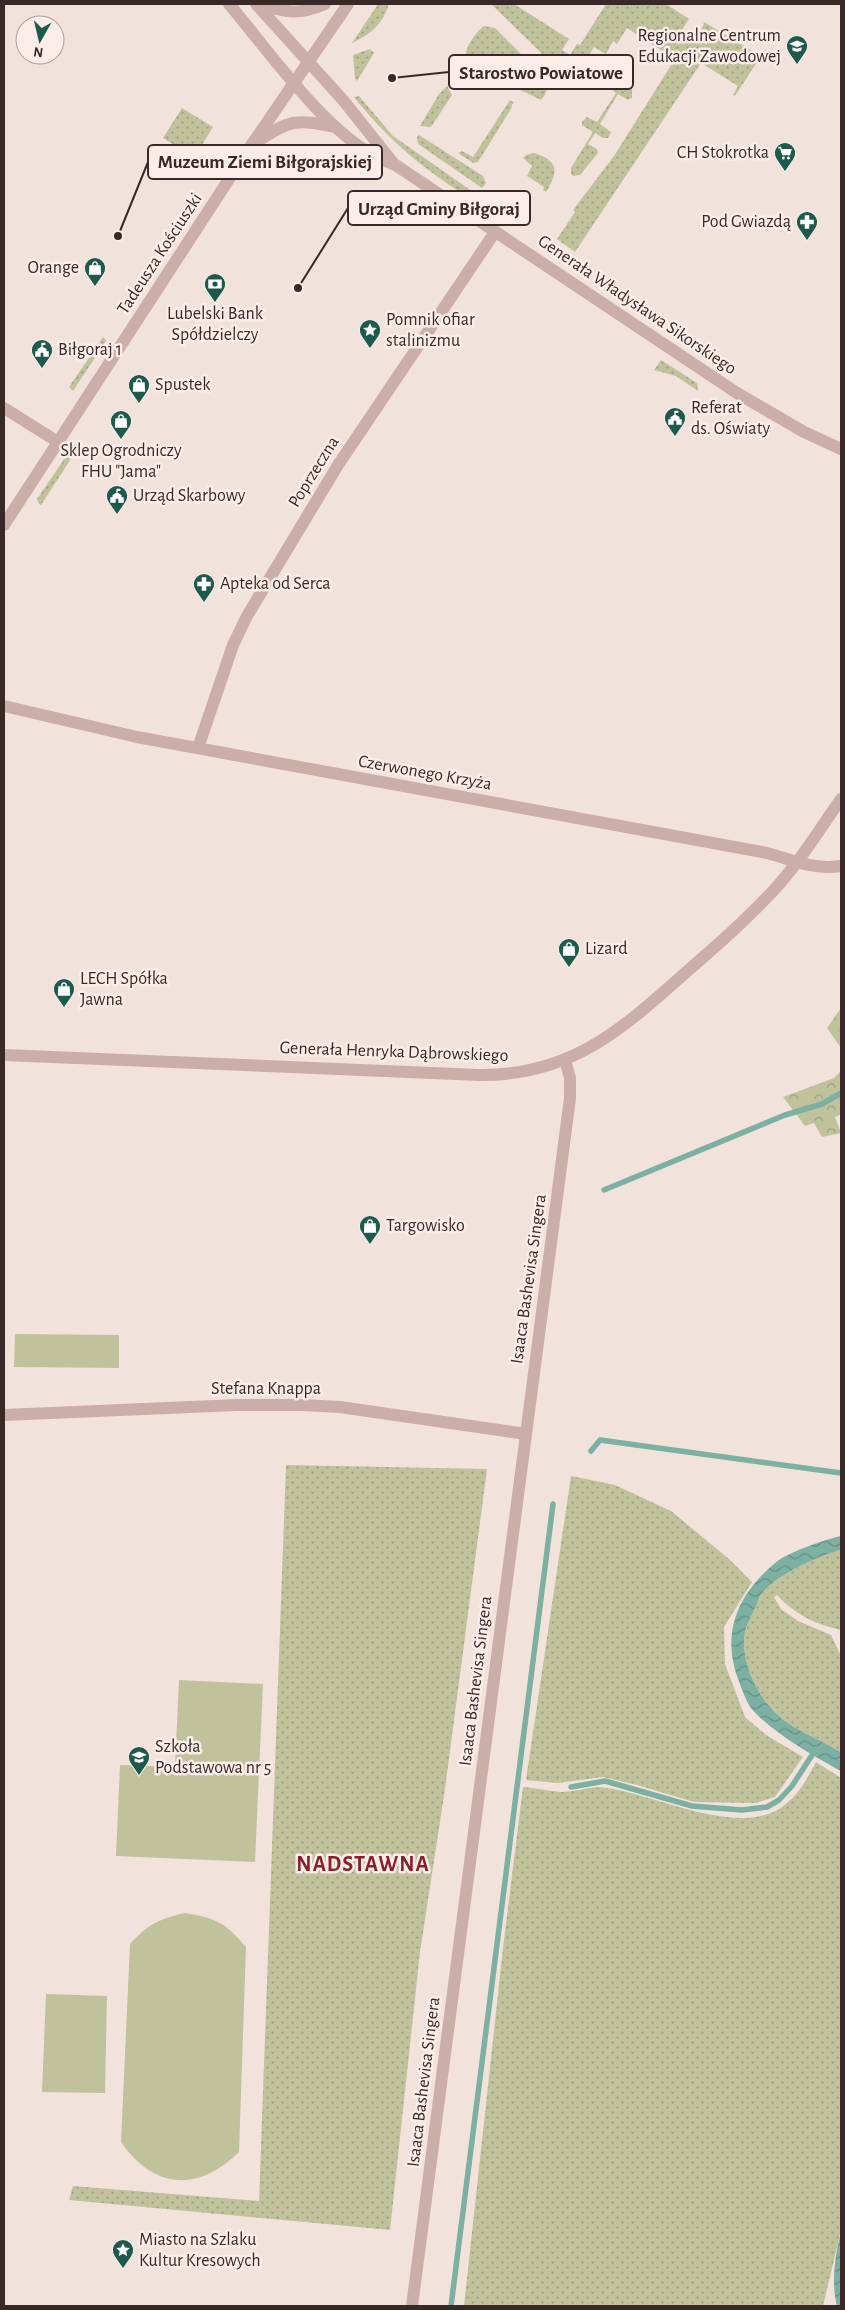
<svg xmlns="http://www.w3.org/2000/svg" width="845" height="2310" font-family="'Alegreya Sans',sans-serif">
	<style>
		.grass { fill: url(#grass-dots) }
		.forest { fill: url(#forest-crowns) }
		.pitch { fill: #c0c29c }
		.water { fill: url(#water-waves) }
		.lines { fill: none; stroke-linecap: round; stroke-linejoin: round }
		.stream { stroke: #7bb0a3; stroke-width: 5.5 }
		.minor { stroke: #cbaea8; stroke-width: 12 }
		.labels { text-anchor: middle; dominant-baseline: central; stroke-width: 5; stroke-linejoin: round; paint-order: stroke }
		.poi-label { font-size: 18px; fill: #382928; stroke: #faede9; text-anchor: start }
		.street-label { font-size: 18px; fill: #382928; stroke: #faede9 }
		.district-label { font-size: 22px; font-weight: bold; letter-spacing: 1px; fill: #882025; stroke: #faede9 }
		.leader { fill: none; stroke: #382928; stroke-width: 2 }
		.callout-dot { fill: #382928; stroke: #faede9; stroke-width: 2 }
		.callout { fill: #faede9; stroke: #382928; stroke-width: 2 }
		.callout-label { font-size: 19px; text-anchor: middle; font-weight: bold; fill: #382928 }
	</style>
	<defs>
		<pattern id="grass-dots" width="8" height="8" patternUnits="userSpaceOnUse" patternTransform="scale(1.25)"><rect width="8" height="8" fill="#c0c29c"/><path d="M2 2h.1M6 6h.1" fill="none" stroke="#9d9e7f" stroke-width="1.8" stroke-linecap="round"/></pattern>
		<pattern id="forest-crowns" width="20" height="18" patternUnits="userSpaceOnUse" patternTransform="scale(1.25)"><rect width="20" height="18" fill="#c0c29c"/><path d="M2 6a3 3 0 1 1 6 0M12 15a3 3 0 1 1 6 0" fill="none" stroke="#9d9e7f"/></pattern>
		<pattern id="water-waves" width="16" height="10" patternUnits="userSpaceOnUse" patternTransform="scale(1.25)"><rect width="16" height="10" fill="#7bb0a3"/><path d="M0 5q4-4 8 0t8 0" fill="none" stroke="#668f85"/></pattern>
	</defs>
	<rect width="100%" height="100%" fill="#f2e2dc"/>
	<path class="grass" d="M 378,4 L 389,4 C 383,24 370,35 352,43 Z
		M 491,4 L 514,4 L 569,39 L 562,50 L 570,55 L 577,44 L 580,45 L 606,4 L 666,4 L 689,19 L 682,30 L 695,39 L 703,26 L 704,22 L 761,56 L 735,96 L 733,95 L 738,86 L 701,63 L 575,252 L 557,239 L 575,212 L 573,210 L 614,156 L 675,59 L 627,28 L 617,44 L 613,41 L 606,54 L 594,47 L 574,81 L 571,82 Z
		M 484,26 L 495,28 L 543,76 C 549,85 548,92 541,100 L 475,68 L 467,62 C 462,50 475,33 484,26 Z
		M 370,49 L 374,53 L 357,81 L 355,79 L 353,55 Z
		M 614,77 L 620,77 L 632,84 L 632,98 L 628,100 L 618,94 L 600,124 L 611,132 L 608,138 L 603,138 L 595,133 L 588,144 L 597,149 L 598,153 L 580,175 L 573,176 L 571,174 L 571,168 L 593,132 L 582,125 L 582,122 L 587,117 L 597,122 L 616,93 L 605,84 Z
		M 447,86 L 452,95 L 431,127 L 420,126 L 439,94 Z
		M 359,96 L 393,136 L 476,194 L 466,195 L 457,190 C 416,163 385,136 354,97 Z
		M 510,100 L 513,102 L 511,109 L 478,162 L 473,163 L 458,153 L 462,151 L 473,157 Z
		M 182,108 L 213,127 L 194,158 L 163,138 Z
		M 419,135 L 483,176 L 486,183 L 482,188 L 418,144 L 417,137 Z
		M 534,153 C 560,161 558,172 546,192 L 543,190 L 544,187 L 527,176 L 532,166 L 523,158 L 526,155 Z
		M 103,337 L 106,341 L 73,391 L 69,387 Z
		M 661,360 L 697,383 L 698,391 L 676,376 L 654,370 Z
		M 71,449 L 76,451 L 41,505 L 39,504 L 37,499 Z
		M 286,1465 L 487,1469 L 445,1789 L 420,1952 L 390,2230 L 69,2200 L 73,2186 L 259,2201 Z
		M 571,1476 L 615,1485 L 671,1511 L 729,1559 L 752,1582 L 724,1627 L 725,1664 L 745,1717 L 766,1735 L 803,1757 L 775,1797 L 756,1803 L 694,1802 L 637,1785 L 603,1777 L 558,1783 L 526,1780 Z
		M 841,1550 L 841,1630 C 816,1625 794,1614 777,1595 L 774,1597 L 781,1609 L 798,1621 L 831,1635 L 841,1656 L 841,1752 C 818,1738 789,1729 771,1708 C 755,1691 743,1663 744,1639 C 745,1629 750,1619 754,1610 C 756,1605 758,1598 762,1593 C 778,1574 818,1556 841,1550 Z
		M 816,1762 L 841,1778 L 841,2230 L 823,2306 L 464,2306 L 503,1948 L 523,1787 C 536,1788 549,1791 561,1792 C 577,1792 592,1785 607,1788 C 654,1794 739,1838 782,1807 C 798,1796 807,1779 816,1762 Z"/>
	<path class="forest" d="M 841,1008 L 841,1048 L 827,1028 Z
		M 841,1071 L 841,1114 L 835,1117 L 841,1133 L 822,1137 L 814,1123 L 805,1126 L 783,1097 L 834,1078 Z"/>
	<path class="pitch" d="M 15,1334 L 119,1335 L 119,1368 L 14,1367 Z
		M 179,1680 L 263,1684 L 255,1862 L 116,1856 L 120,1765 L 175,1767 Z
		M 185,1913 C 216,1918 226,1923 246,1947 L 239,2152 C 199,2192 154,2190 121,2142 L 130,1944 C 148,1924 159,1919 185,1913 Z
		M 46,1994 L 107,1996 L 105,2093 L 42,2092 Z"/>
	<path class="water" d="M 841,1536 L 841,1550 C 818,1556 778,1574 762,1593 C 758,1598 757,1605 754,1610 C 750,1619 745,1628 744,1639 C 743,1663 755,1691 771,1708 C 789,1729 818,1738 841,1752 L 841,1771 C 815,1757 770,1731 751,1708 C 746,1701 743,1692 740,1684 C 720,1636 736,1596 775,1563 C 788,1552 824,1540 841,1536 Z
		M 841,2232 L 841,2306 L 837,2306 C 831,2283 835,2255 841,2232 Z"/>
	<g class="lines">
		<path class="stream" d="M 604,1190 L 785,1115 L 822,1104 L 841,1093
			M 591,1451 L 600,1440 L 841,1473
			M 571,1787 L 605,1781 L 692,1806 L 742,1810 L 767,1807 L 779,1800 L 792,1786 L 816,1749
			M 451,2306 L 553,1504"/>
		<path class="minor" d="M 229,4 C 270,52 333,145 393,164
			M 256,4 L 343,100 L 394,164 L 737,393 L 804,432 L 841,449
			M 258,4 C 286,12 297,16 325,4
			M 258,141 C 291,119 297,119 335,127
			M 4,408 L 58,442
			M 4,525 L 246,153 L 348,4
			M 4,706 L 137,737 L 767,853 C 793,860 814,870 841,866
			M 198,748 L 233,645 L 247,616 L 338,465 L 495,232
			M 4,1055 L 479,1075 C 570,1076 620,1031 684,974 C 715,947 745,921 773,891 C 799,863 819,830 841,799
			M 4,1415 L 237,1405 L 302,1405 L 340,1407 L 526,1434
			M 412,2306 L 570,1098 L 570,1078 L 565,1060"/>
	</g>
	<defs>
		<g id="school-pin" transform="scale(1.125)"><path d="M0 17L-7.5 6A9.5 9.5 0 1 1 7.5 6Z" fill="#1d5a4c" stroke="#faede9"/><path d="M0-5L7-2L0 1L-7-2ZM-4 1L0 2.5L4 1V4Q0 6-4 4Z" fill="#fff"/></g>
		<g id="supermarket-pin" transform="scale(1.125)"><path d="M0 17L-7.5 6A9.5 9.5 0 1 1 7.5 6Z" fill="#1d5a4c" stroke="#faede9"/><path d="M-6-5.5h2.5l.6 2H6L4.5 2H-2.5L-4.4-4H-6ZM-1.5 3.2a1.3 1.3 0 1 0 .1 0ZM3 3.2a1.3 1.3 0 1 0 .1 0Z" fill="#fff"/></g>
		<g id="pharmacy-pin" transform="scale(1.125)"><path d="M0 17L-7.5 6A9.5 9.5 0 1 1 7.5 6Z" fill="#1d5a4c" stroke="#faede9"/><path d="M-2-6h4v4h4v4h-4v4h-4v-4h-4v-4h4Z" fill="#fff"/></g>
		<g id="shop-pin" transform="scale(1.125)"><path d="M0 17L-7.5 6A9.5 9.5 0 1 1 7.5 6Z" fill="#1d5a4c" stroke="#faede9"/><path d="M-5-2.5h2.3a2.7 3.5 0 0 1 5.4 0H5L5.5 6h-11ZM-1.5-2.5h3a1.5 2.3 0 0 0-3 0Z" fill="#fff"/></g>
		<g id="bank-pin" transform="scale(1.125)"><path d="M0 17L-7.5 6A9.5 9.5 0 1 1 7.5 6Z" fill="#1d5a4c" stroke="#faede9"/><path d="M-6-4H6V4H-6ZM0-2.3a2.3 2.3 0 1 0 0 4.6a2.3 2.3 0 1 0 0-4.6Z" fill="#fff"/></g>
		<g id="sight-pin" transform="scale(1.125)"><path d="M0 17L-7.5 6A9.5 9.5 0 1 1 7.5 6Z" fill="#1d5a4c" stroke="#faede9"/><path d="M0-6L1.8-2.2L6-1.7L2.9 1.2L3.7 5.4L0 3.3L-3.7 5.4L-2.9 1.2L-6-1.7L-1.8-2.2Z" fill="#fff"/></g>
		<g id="civic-pin" transform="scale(1.125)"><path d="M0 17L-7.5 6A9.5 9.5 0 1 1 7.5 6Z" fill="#1d5a4c" stroke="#faede9"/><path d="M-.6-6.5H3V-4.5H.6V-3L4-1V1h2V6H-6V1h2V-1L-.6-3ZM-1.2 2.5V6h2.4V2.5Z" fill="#fff"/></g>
	</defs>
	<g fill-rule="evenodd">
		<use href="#school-pin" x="797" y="46"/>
		<use href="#supermarket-pin" x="785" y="153"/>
		<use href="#pharmacy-pin" x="807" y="222"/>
		<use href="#shop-pin" x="95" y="268"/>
		<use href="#bank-pin" x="215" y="284"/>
		<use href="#sight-pin" x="370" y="330"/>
		<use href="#civic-pin" x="42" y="350"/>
		<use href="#shop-pin" x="139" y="385"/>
		<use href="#civic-pin" x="675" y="418"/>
		<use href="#shop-pin" x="121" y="421"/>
		<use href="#civic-pin" x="117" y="496"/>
		<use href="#pharmacy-pin" x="204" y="584"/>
		<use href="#shop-pin" x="569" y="949"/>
		<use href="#shop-pin" x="64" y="989"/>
		<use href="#shop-pin" x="370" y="1226"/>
		<use href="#school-pin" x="139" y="1757"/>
		<use href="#sight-pin" x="123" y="2250"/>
	</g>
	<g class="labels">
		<g class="poi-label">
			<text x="781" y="36" text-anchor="end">Regionalne Centrum<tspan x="781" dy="21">Edukacji Zawodowej</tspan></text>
			<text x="769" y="153" text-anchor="end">CH Stokrotka</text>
			<text x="791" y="222" text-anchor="end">Pod Gwiazdą</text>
			<text x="79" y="268" text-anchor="end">Orange</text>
			<text x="215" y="314" text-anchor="middle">Lubelski Bank<tspan x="215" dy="21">Spółdzielczy</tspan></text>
			<text x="386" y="320">Pomnik ofiar<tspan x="386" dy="21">stalinizmu</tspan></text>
			<text x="58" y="350">Biłgoraj 1</text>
			<text x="155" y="385">Spustek</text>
			<text x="691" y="408">Referat<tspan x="691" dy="21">ds. Oświaty</tspan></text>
			<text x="121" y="451" text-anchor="middle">Sklep Ogrodniczy<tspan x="121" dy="21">FHU "Jama"</tspan></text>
			<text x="133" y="496">Urząd Skarbowy</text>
			<text x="220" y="584">Apteka od Serca</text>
			<text x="585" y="949">Lizard</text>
			<text x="80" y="979">LECH Spółka<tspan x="80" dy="21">Jawna</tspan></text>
			<text x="386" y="1226">Targowisko</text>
			<text x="155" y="1747">Szkoła<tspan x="155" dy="21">Podstawowa nr 5</tspan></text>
			<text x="139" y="2240">Miasto na Szlaku<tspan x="139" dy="21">Kultur Kresowych</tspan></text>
		</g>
		<g class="street-label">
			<text transform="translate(160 254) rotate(-57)">Tadeusza Kościuszki</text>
			<text transform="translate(637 305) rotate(34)">Generała Władysława Sikorskiego</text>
			<text transform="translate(314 472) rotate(-58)">Poprzeczna</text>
			<text transform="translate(425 773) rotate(10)">Czerwonego Krzyża</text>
			<text transform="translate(394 1052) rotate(2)">Generała Henryka Dąbrowskiego</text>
			<text transform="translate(529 1279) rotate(-82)">Isaaca Bashevisa Singera</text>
			<text x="266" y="1389">Stefana Knappa</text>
			<text transform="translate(476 1681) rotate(-83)">Isaaca Bashevisa Singera</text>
			<text transform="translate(424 2082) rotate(-83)">Isaaca Bashevisa Singera</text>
		</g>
		<g class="district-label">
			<text x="363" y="1864">NADSTAWNA</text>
		</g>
	</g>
	<path class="leader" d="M392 78L449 72M118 236L148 162M298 288L348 208"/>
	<g class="callout-dot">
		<circle cx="392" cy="78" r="5"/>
		<circle cx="118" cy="236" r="5"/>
		<circle cx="298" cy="288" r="5"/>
	</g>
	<g class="callout">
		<rect x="449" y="55" width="184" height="34" rx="5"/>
		<rect x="148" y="145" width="234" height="34" rx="5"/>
		<rect x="348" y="191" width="182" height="34" rx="5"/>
	</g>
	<g class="callout-label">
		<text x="541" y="79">Starostwo Powiatowe</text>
		<text x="265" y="168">Muzeum Ziemi Biłgorajskiej</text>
		<text x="439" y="215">Urząd Gminy Biłgoraj</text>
	</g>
	<rect width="845" height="2310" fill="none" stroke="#382928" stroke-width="10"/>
	<g transform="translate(40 40) rotate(188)"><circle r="24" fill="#faede9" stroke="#ac9f9c"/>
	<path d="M0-4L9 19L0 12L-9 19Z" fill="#1d5a4c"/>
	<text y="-8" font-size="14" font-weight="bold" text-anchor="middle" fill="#382928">N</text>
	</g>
</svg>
